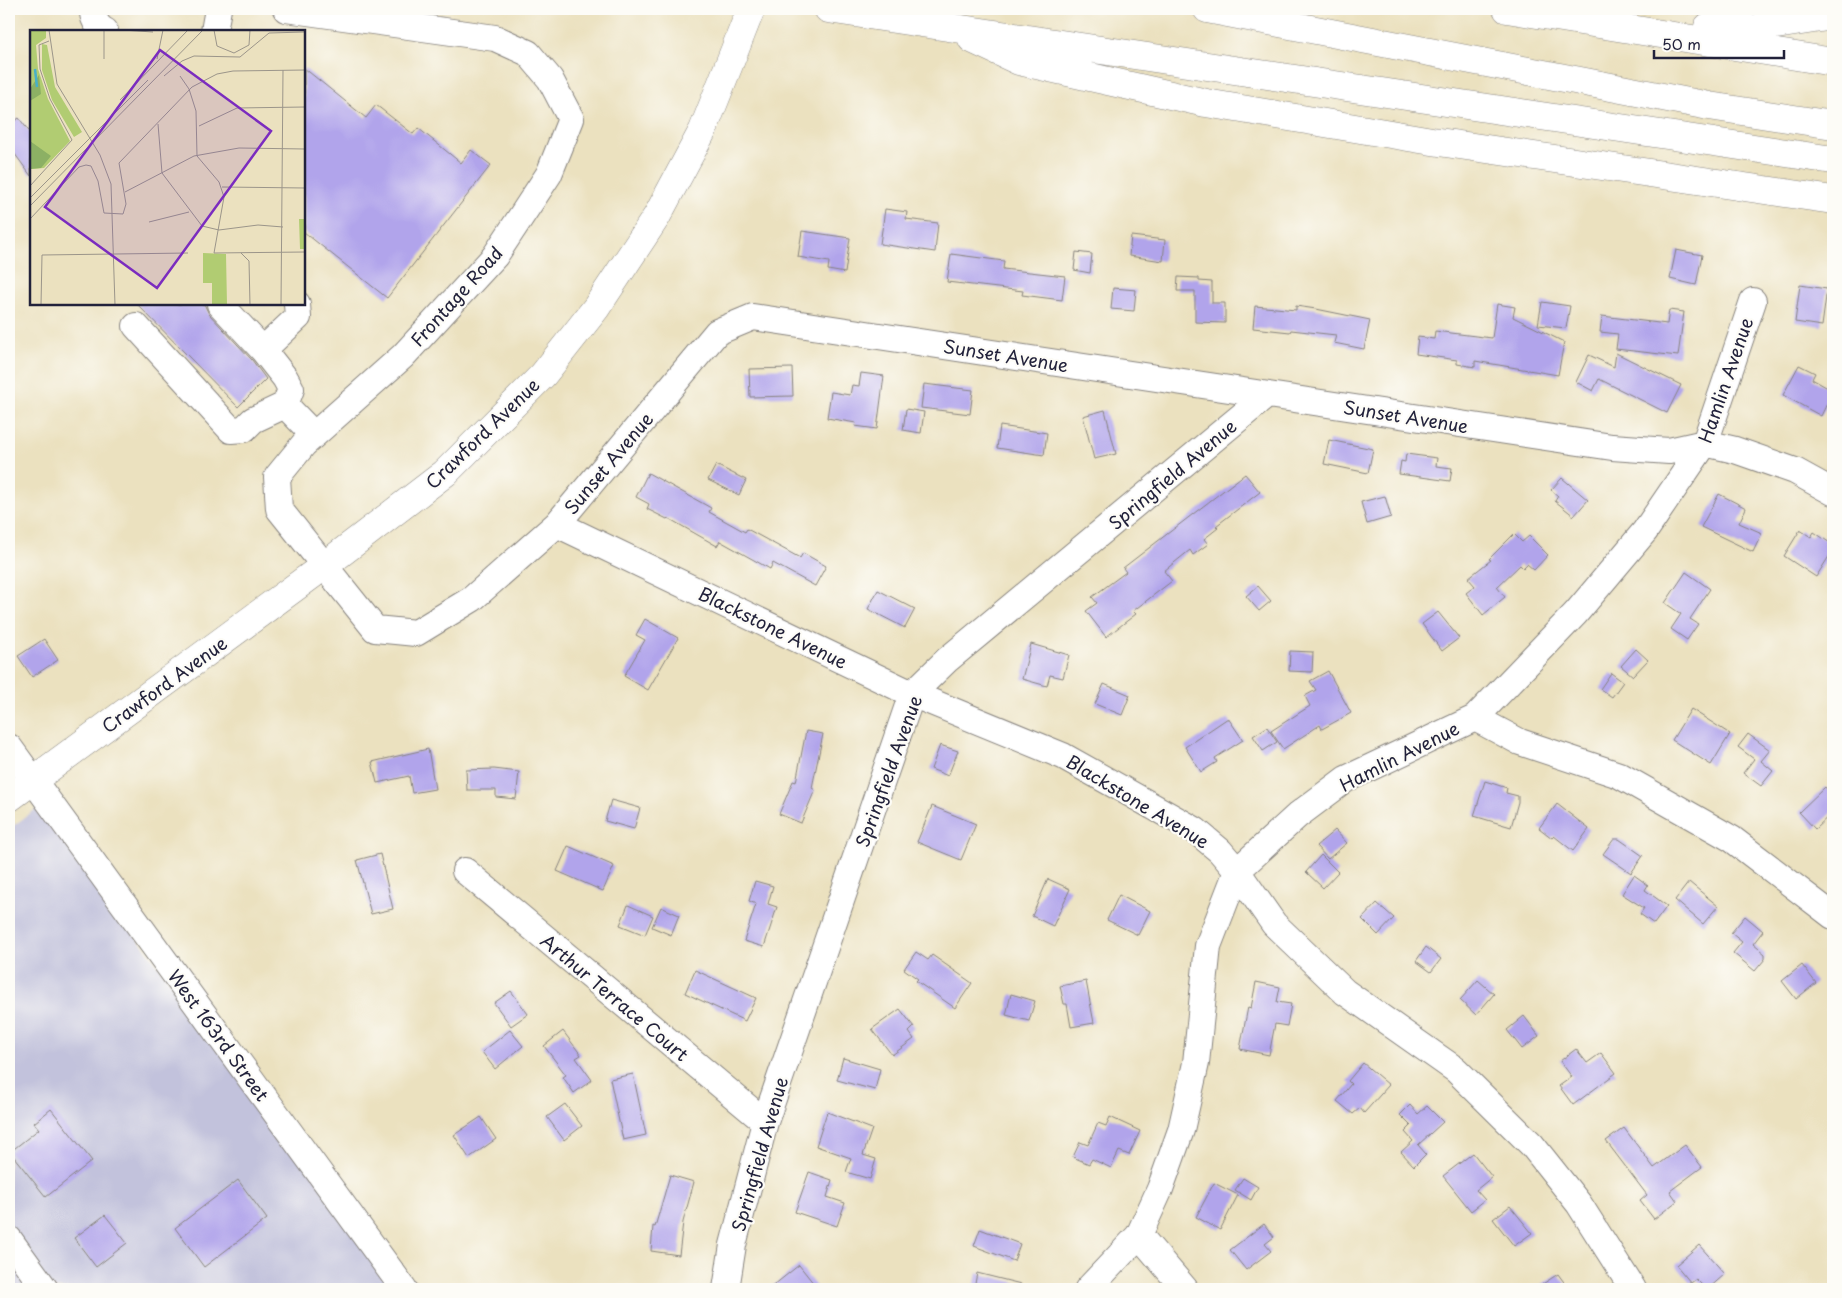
<svg xmlns="http://www.w3.org/2000/svg" width="1842" height="1298" font-family="'Playpen Sans',sans-serif">
	<style>
		.industrial { fill: #c2c2dc }
		.building { fill: #b1a4eb }
		.lines { fill: none; stroke-linecap: round; stroke-linejoin: round }
		.minor-casing { stroke: #86827d; stroke-width: 28 }
		.major-casing { stroke: #86827d; stroke-width: 29 }
		.highway-casing { stroke: #86827d; stroke-width: 29 }
		.minor { stroke: #fff; stroke-width: 26 }
		.major { stroke: #fff; stroke-width: 28 }
		.highway { stroke: #fff; stroke-width: 28 }
		.labels { text-anchor: middle; dominant-baseline: central; stroke-width: 4.5; stroke-linejoin: round; paint-order: stroke }
		.street-label { font-size: 18px; fill: #22223b; stroke: #fdfcf7 }
		.inset-river { fill: none; stroke: #48b0c7; stroke-width: 2.5 }
		.inset-road { fill: none; stroke: #9b958a; stroke-width: 1 }
		.view { fill: #7b2cbf; fill-opacity: 0.15; stroke: #7b2cbf; stroke-width: 2.5 }
		.inset-edge { fill: none; stroke: #22223b; stroke-width: 2.5 }
	</style>
	<rect width="100%" height="100%" fill="#fdfcf7"/>
	<filter id="ink" filterUnits="userSpaceOnUse"><feTurbulence type="fractalNoise" baseFrequency=".02" numOctaves="2"/><feDisplacementMap in="SourceGraphic" scale="10" xChannelSelector="R" yChannelSelector="G"/><feConvolveMatrix kernelMatrix="1 2 1 2 8 2 1 2 1" color-interpolation-filters="sRGB"/></filter>
	<filter id="wash" filterUnits="userSpaceOnUse"><feTurbulence type="fractalNoise" baseFrequency=".0096" numOctaves="4" result="noise"/><feDisplacementMap in="SourceGraphic" scale="20" xChannelSelector="R" yChannelSelector="G"/><feGaussianBlur stdDeviation="1.12" result="paint"/><feColorMatrix in="noise" values="0 0 0 0 0 0 0 0 0 0 0 0 0 0 0 0 0 1.4 0 .05"/><feComposite in="paint" operator="in"/></filter>
	<g filter="url(#wash)">
		<rect width="100%" height="100%" fill="#ebe1bf"/>
		<path class="industrial" d="M 39,807 L 401,1289 L 9,1289 L 9,829 Z"/>
		<g id="blocks">
			<path class="building" d="M 304,68 L 366,118 L 376,105 L 413,134 L 418,128 L 461,163 L 471,150 L 491,165 L 387,298 L 304,232 Z
				M 19,118 L 31,134 L 31,176 L 9,146 L 9,125 Z
				M 885,209 L 907,212 L 906,219 L 938,223 L 935,252 L 880,244 Z
				M 802,231 L 850,238 L 845,273 L 828,270 L 829,262 L 798,257 Z
				M 1131,236 L 1165,240 L 1163,261 L 1129,256 Z
				M 1676,250 L 1702,255 L 1696,285 L 1670,279 Z
				M 1076,252 L 1092,254 L 1090,273 L 1074,270 Z
				M 951,254 L 1004,261 L 1003,269 L 1065,276 L 1062,300 L 1022,295 L 1023,291 L 947,282 Z
				M 1178,277 L 1199,278 L 1199,281 L 1212,282 L 1212,303 L 1225,303 L 1225,323 L 1195,322 L 1195,291 L 1177,291 Z
				M 1800,285 L 1827,289 L 1822,326 L 1795,322 Z
				M 1113,288 L 1136,290 L 1134,311 L 1111,309 Z
				M 1542,302 L 1570,306 L 1566,328 L 1538,325 Z
				M 137,304 L 204,304 L 209,314 L 252,360 L 266,379 L 238,407 Z
				M 1497,304 L 1515,307 L 1513,317 L 1564,342 L 1558,375 L 1475,361 L 1475,367 L 1457,364 L 1457,360 L 1416,354 L 1418,337 L 1434,339 L 1435,331 L 1492,338 Z
				M 1255,306 L 1296,310 L 1296,306 L 1316,309 L 1370,320 L 1364,349 L 1334,343 L 1336,335 L 1291,330 L 1290,332 L 1253,328 Z
				M 1669,310 L 1684,312 L 1678,356 L 1616,349 L 1618,334 L 1600,332 L 1602,316 L 1667,324 Z
				M 1616,353 L 1681,385 L 1667,413 L 1599,379 L 1593,391 L 1576,382 L 1589,355 L 1614,367 Z
				M 1799,365 L 1815,373 L 1812,379 L 1833,391 L 1821,416 L 1783,395 Z
				M 792,368 L 793,396 L 750,397 L 749,369 Z
				M 861,373 L 884,376 L 877,429 L 855,426 L 856,423 L 827,418 L 831,392 L 850,395 L 852,385 L 859,386 Z
				M 924,384 L 973,390 L 970,414 L 921,408 Z
				M 906,409 L 924,412 L 921,433 L 903,430 Z
				M 1105,410 L 1116,454 L 1094,459 L 1083,416 Z
				M 1000,426 L 1047,433 L 1044,455 L 997,448 Z
				M 1329,440 L 1373,449 L 1368,473 L 1324,464 Z
				M 1406,454 L 1437,458 L 1436,466 L 1452,468 L 1450,481 L 1399,474 L 1401,461 L 1405,462 Z
				M 716,465 L 746,480 L 739,495 L 708,480 Z
				M 648,473 L 711,508 L 709,512 L 745,532 L 747,529 L 800,558 L 803,553 L 826,566 L 815,586 L 773,563 L 770,569 L 720,541 L 717,546 L 668,518 L 667,519 L 647,509 L 649,504 L 636,497 Z
				M 1245,474 L 1260,492 L 1216,526 L 1218,528 L 1204,539 L 1208,544 L 1193,555 L 1190,550 L 1164,571 L 1172,581 L 1133,611 L 1136,614 L 1106,637 L 1086,611 L 1097,603 L 1092,597 L 1126,572 L 1123,568 Z
				M 1562,478 L 1588,500 L 1574,516 L 1555,501 L 1558,496 L 1551,490 Z
				M 1719,494 L 1746,508 L 1739,523 L 1762,533 L 1753,552 L 1701,527 Z
				M 1385,496 L 1391,517 L 1367,524 L 1361,502 Z
				M 1800,530 L 1811,537 L 1814,532 L 1833,545 L 1833,550 L 1816,577 L 1784,556 Z
				M 1514,534 L 1522,542 L 1529,536 L 1548,555 L 1534,570 L 1527,564 L 1523,568 L 1520,565 L 1497,587 L 1505,597 L 1483,615 L 1466,593 L 1475,586 L 1468,578 L 1491,560 L 1489,559 Z
				M 1686,572 L 1710,589 L 1690,619 L 1698,624 L 1687,640 L 1671,629 L 1681,614 L 1665,603 Z
				M 1258,586 L 1271,601 L 1259,611 L 1246,596 Z
				M 878,590 L 915,609 L 905,628 L 868,609 Z
				M 1438,612 L 1459,638 L 1442,651 L 1422,624 Z
				M 645,619 L 678,638 L 648,690 L 624,676 L 645,640 L 636,635 Z
				M 44,639 L 58,660 L 32,677 L 18,656 Z
				M 1031,644 L 1069,655 L 1063,678 L 1050,675 L 1047,686 L 1022,679 Z
				M 1636,649 L 1648,660 L 1633,676 L 1621,666 Z
				M 1290,651 L 1313,652 L 1312,672 L 1289,671 Z
				M 1328,671 L 1351,713 L 1322,729 L 1320,725 L 1283,749 L 1271,731 L 1310,706 L 1305,696 L 1316,690 L 1310,681 Z
				M 1611,673 L 1623,682 L 1612,697 L 1600,689 Z
				M 1104,684 L 1130,695 L 1122,715 L 1095,704 Z
				M 1691,709 L 1730,734 L 1711,765 L 1672,740 Z
				M 1228,718 L 1243,740 L 1215,758 L 1217,762 L 1201,772 L 1185,747 Z
				M 1267,727 L 1277,742 L 1263,751 L 1253,736 Z
				M 806,731 L 823,734 L 812,788 L 815,790 L 801,823 L 779,814 L 793,781 L 796,782 Z
				M 1748,734 L 1770,750 L 1761,761 L 1773,771 L 1761,786 L 1743,773 L 1754,759 L 1738,747 Z
				M 940,745 L 958,751 L 948,776 L 931,769 Z
				M 428,749 L 435,789 L 412,793 L 409,776 L 377,783 L 372,762 Z
				M 494,769 L 519,772 L 516,799 L 496,797 L 496,790 L 467,790 L 466,770 Z
				M 1485,781 L 1507,788 L 1506,793 L 1518,796 L 1518,802 L 1511,827 L 1474,816 Z
				M 1825,787 L 1833,796 L 1833,812 L 1815,829 L 1799,812 Z
				M 611,800 L 640,808 L 634,829 L 605,821 Z
				M 1557,804 L 1589,829 L 1573,851 L 1554,836 L 1552,838 L 1539,828 Z
				M 932,806 L 976,824 L 961,860 L 917,842 Z
				M 1335,830 L 1347,843 L 1328,859 L 1316,846 Z
				M 1614,839 L 1619,839 L 1643,856 L 1631,873 L 1603,854 Z
				M 568,846 L 614,866 L 603,891 L 557,871 Z
				M 380,854 L 393,909 L 371,914 L 357,860 Z
				M 1321,855 L 1338,872 L 1323,888 L 1306,872 Z
				M 1634,875 L 1648,885 L 1645,890 L 1667,906 L 1654,924 L 1640,914 L 1644,908 L 1622,894 Z
				M 1048,879 L 1070,889 L 1053,926 L 1032,916 Z
				M 755,881 L 773,886 L 768,904 L 777,907 L 764,947 L 744,941 L 756,904 L 749,901 Z
				M 1689,882 L 1718,906 L 1703,924 L 1675,900 Z
				M 1119,895 L 1150,911 L 1138,935 L 1107,920 Z
				M 1377,903 L 1394,918 L 1378,935 L 1362,919 Z
				M 628,905 L 653,916 L 645,935 L 620,925 Z
				M 661,907 L 679,915 L 671,935 L 652,927 Z
				M 1745,916 L 1763,931 L 1753,944 L 1765,954 L 1765,959 L 1755,971 L 1733,953 L 1742,942 L 1731,933 Z
				M 1426,947 L 1441,959 L 1431,972 L 1416,961 Z
				M 916,952 L 928,960 L 932,955 L 972,983 L 955,1008 L 916,981 L 918,979 L 904,969 Z
				M 1802,965 L 1816,983 L 1796,999 L 1782,981 Z
				M 695,970 L 756,998 L 745,1021 L 685,993 Z
				M 1478,980 L 1494,994 L 1476,1015 L 1460,1000 Z
				M 1086,981 L 1094,1023 L 1071,1027 L 1067,1004 L 1064,1004 L 1060,986 Z
				M 1256,982 L 1280,987 L 1277,1002 L 1291,1004 L 1287,1026 L 1275,1024 L 1269,1055 L 1240,1049 L 1248,1007 L 1251,1008 Z
				M 511,991 L 528,1014 L 511,1026 L 494,1003 Z
				M 1011,994 L 1035,1001 L 1029,1021 L 1006,1015 Z
				M 900,1009 L 914,1027 L 909,1032 L 914,1039 L 892,1055 L 872,1029 Z
				M 1524,1016 L 1539,1036 L 1522,1049 L 1507,1030 Z
				M 510,1030 L 523,1046 L 495,1069 L 482,1052 Z
				M 563,1031 L 581,1055 L 576,1058 L 592,1080 L 574,1093 L 563,1077 L 566,1075 L 544,1046 Z
				M 1576,1049 L 1587,1063 L 1601,1053 L 1616,1073 L 1573,1105 L 1559,1086 L 1572,1077 L 1560,1061 Z
				M 843,1058 L 880,1069 L 875,1090 L 837,1080 Z
				M 1363,1063 L 1389,1085 L 1364,1113 L 1360,1108 L 1353,1114 L 1337,1101 L 1351,1084 L 1348,1081 Z
				M 633,1074 L 646,1135 L 623,1140 L 610,1079 Z
				M 565,1104 L 582,1126 L 564,1140 L 547,1117 Z
				M 1410,1105 L 1418,1114 L 1427,1106 L 1443,1122 L 1418,1145 L 1426,1154 L 1414,1166 L 1401,1152 L 1413,1141 L 1405,1132 L 1411,1126 L 1400,1115 Z
				M 51,1109 L 92,1161 L 46,1197 L 10,1152 L 39,1129 L 34,1123 Z
				M 827,1112 L 872,1129 L 863,1155 L 876,1159 L 870,1179 L 846,1172 L 851,1158 L 816,1146 Z
				M 481,1117 L 496,1139 L 469,1158 L 454,1135 Z
				M 1110,1117 L 1140,1131 L 1129,1155 L 1119,1151 L 1111,1168 L 1092,1159 L 1089,1164 L 1073,1157 L 1080,1142 L 1088,1145 L 1098,1123 L 1106,1126 Z
				M 1624,1128 L 1654,1168 L 1685,1145 L 1702,1167 L 1670,1191 L 1677,1201 L 1654,1219 L 1640,1201 L 1647,1195 L 1606,1141 Z
				M 1473,1153 L 1492,1177 L 1476,1190 L 1485,1200 L 1471,1211 L 1443,1176 Z
				M 809,1172 L 832,1180 L 827,1197 L 845,1203 L 837,1226 L 795,1212 Z
				M 670,1175 L 694,1182 L 683,1222 L 679,1255 L 651,1251 L 653,1226 L 655,1227 Z
				M 1243,1178 L 1258,1187 L 1251,1200 L 1235,1190 Z
				M 238,1180 L 267,1219 L 204,1267 L 175,1228 Z
				M 1214,1183 L 1238,1195 L 1220,1230 L 1196,1217 Z
				M 1510,1206 L 1532,1233 L 1514,1246 L 1493,1219 Z
				M 105,1215 L 127,1243 L 96,1267 L 74,1238 Z
				M 1264,1224 L 1274,1237 L 1265,1244 L 1271,1251 L 1246,1270 L 1230,1250 Z
				M 980,1229 L 1020,1244 L 1014,1261 L 974,1246 Z
				M 1699,1245 L 1725,1274 L 1708,1289 L 1706,1289 L 1696,1279 L 1691,1283 L 1676,1265 Z
				M 799,1265 L 818,1289 L 769,1289 Z
				M 977,1273 L 1021,1284 L 1021,1289 L 974,1289 Z
				M 1558,1274 L 1569,1289 L 1535,1289 Z"/>
		</g>
	</g>
	<g filter="url(#ink)">
		<use href="#blocks" fill-opacity="0" stroke="#86827d" stroke-width="1"/>
		<g class="lines">
			<g class="minor-casing">
				<path id="minor" d="M 93,9 C 92,17 97,27 105,31
					M 286,9 L 495,38 L 528,53 L 550,79 L 571,119 L 549,174 L 495,256 L 403,356 L 304,444 L 277,477 L 279,509 L 375,629 L 416,633 L 472,599 L 557,524 L 717,332 L 753,317 L 1612,447 L 1669,451 L 1705,443 L 1735,450 L 1795,471 L 1833,492
					M 214,31 L 218,9
					M 220,304 L 263,350 L 285,378 L 291,389 L 285,405 L 314,435
					M 136,326 L 231,430 L 244,429 L 253,420 L 285,405
					M 263,350 L 298,317 L 297,304
					M 557,524 L 912,694 L 1063,756 L 1195,830 L 1220,851 L 1237,871 L 1274,924 L 1345,992 L 1456,1070 L 1532,1145 L 1579,1204 L 1633,1289
					M 1475,718 L 1520,742 L 1619,775 L 1732,839 L 1833,916
					M 9,747 L 404,1289
					M 465,871 L 765,1122
					M 1139,1235 L 1185,1289
					M 9,1239 L 45,1289
					M 726,1289 L 733,1245 L 765,1122 L 912,694 L 947,660 L 1267,395
					M 1088,1289 L 1139,1235 L 1160,1189 L 1181,1130 L 1196,1063 L 1208,946 L 1237,871 L 1298,815 L 1346,779 L 1475,718 L 1576,613 L 1645,531 L 1705,443 L 1753,301"/>
			</g>
			<g class="major-casing">
				<path id="major" d="M 9,798 L 324,566 L 445,473 L 543,375 L 596,308 L 657,216 L 703,130 L 751,9"/>
			</g>
			<g class="highway-casing">
				<path id="highway" d="M 828,9 L 1833,160
					M 1207,9 L 1709,106 L 1833,125
					M 1507,9 L 1833,62
					M 1708,27 L 1750,29 L 1833,16
					M 972,39 L 1019,61 L 1206,103 L 1432,141 L 1833,200"/>
			</g>
			<use href="#minor" class="minor"/>
			<use href="#major" class="major"/>
			<use href="#highway" class="highway"/>
		</g>
	</g>
	<g class="labels">
		<g class="street-label">
			<text transform="translate(456 296) rotate(-48)">Frontage Road</text>
			<text transform="translate(1006 355) rotate(9)">Sunset Avenue</text>
			<text transform="translate(1725 380) rotate(-71)">Hamlin Avenue</text>
			<text transform="translate(1406 416) rotate(9)">Sunset Avenue</text>
			<text transform="translate(482 433) rotate(-44)">Crawford Avenue</text>
			<text transform="translate(608 463) rotate(-50)">Sunset Avenue</text>
			<text transform="translate(1172 474) rotate(-40)">Springfield Avenue</text>
			<text transform="translate(773 627) rotate(26)">Blackstone Avenue</text>
			<text transform="translate(164 684) rotate(-36)">Crawford Avenue</text>
			<text transform="translate(1399 756) rotate(-27)">Hamlin Avenue</text>
			<text transform="translate(888 771) rotate(-70)">Springfield Avenue</text>
			<text transform="translate(1138 801) rotate(31)">Blackstone Avenue</text>
			<text transform="translate(615 997) rotate(40)">Arthur Terrace Court</text>
			<text transform="translate(219 1035) rotate(54)">West 163rd Street</text>
			<text transform="translate(759 1154) rotate(-74)">Springfield Avenue</text>
		</g>
	</g>
	<g transform="translate(30 30)">
		<rect width="275" height="275" fill="#ebe1bf"/>
		<path d="M 0,0 L 16,0 L 16,8 L 6,15 L 8,39 L 18,69 L 40,111 L 14,138 L 0,139 ZM 12,14 L 17,15 L 25,57 L 52,102 L 44,107 L 22,70 L 12,40 ZM 269,189 L 275,189 L 275,219 L 270,219 ZM 173,223 L 196,224 L 197,275 L 182,275 L 182,253 L 173,253 Z" fill="#b1cc72"/>
		<path d="M 9,45 L 11,64 L 0,71 L 0,59 ZM 0,111 L 21,126 L 11,138 L 0,139 Z" fill="#8cb064"/>
		<path class="inset-river" d="M 5,39 L 7,57"/>
		<path class="inset-road" d="M 19,0 L 27,54 L 70,125 L 81,154 L 85,275M 74,0 L 74,29M 92,0 L 123,2M 184,0 L 187,16 L 204,23 L 219,15 L 220,0M 127,29 L 133,0M 134,46 L 152,31 L 164,26 L 210,27 L 239,3 L 275,2M 150,46 L 159,59 L 166,81 L 167,126 L 189,152 L 194,167 L 184,223 L 275,222M 90,70 L 158,0M 128,94 L 132,143 L 172,196 L 189,200 L 228,195 L 253,197M 169,96 L 207,78 L 275,77M 0,156 L 42,110 L 20,69 L 10,39 L 9,15 L 19,11M 192,157 L 275,158M 95,162 L 164,126 L 209,118 L 275,119M 0,168 L 118,50M 0,176 L 173,0M 0,189 L 49,137 L 56,135 L 61,136 L 68,151 L 74,183 L 93,184 L 96,174 L 89,133 L 162,57 L 187,44 L 203,41 L 275,40M 119,192 L 159,182M 211,223 L 219,231 L 220,275M 11,275 L 12,225 L 158,223M 251,275 L 253,40"/>
		<path class="view" d="M 130,20 L 241,101 L 127,258 L 15,177 Z"/>
		<rect width="275" height="275" class="inset-edge"/>
	</g>
	<rect width="1842" height="1298" fill="none" stroke="#fdfcf7" stroke-width="30"/>
	<path d="M1654 50v8h130v-8" fill="none" stroke="#22223b" stroke-width="2.5"/>
	<text x="1662" y="50" font-size="15" fill="#22223b" stroke="#fdfcf7" stroke-width="4" paint-order="stroke">50 m</text>
</svg>
